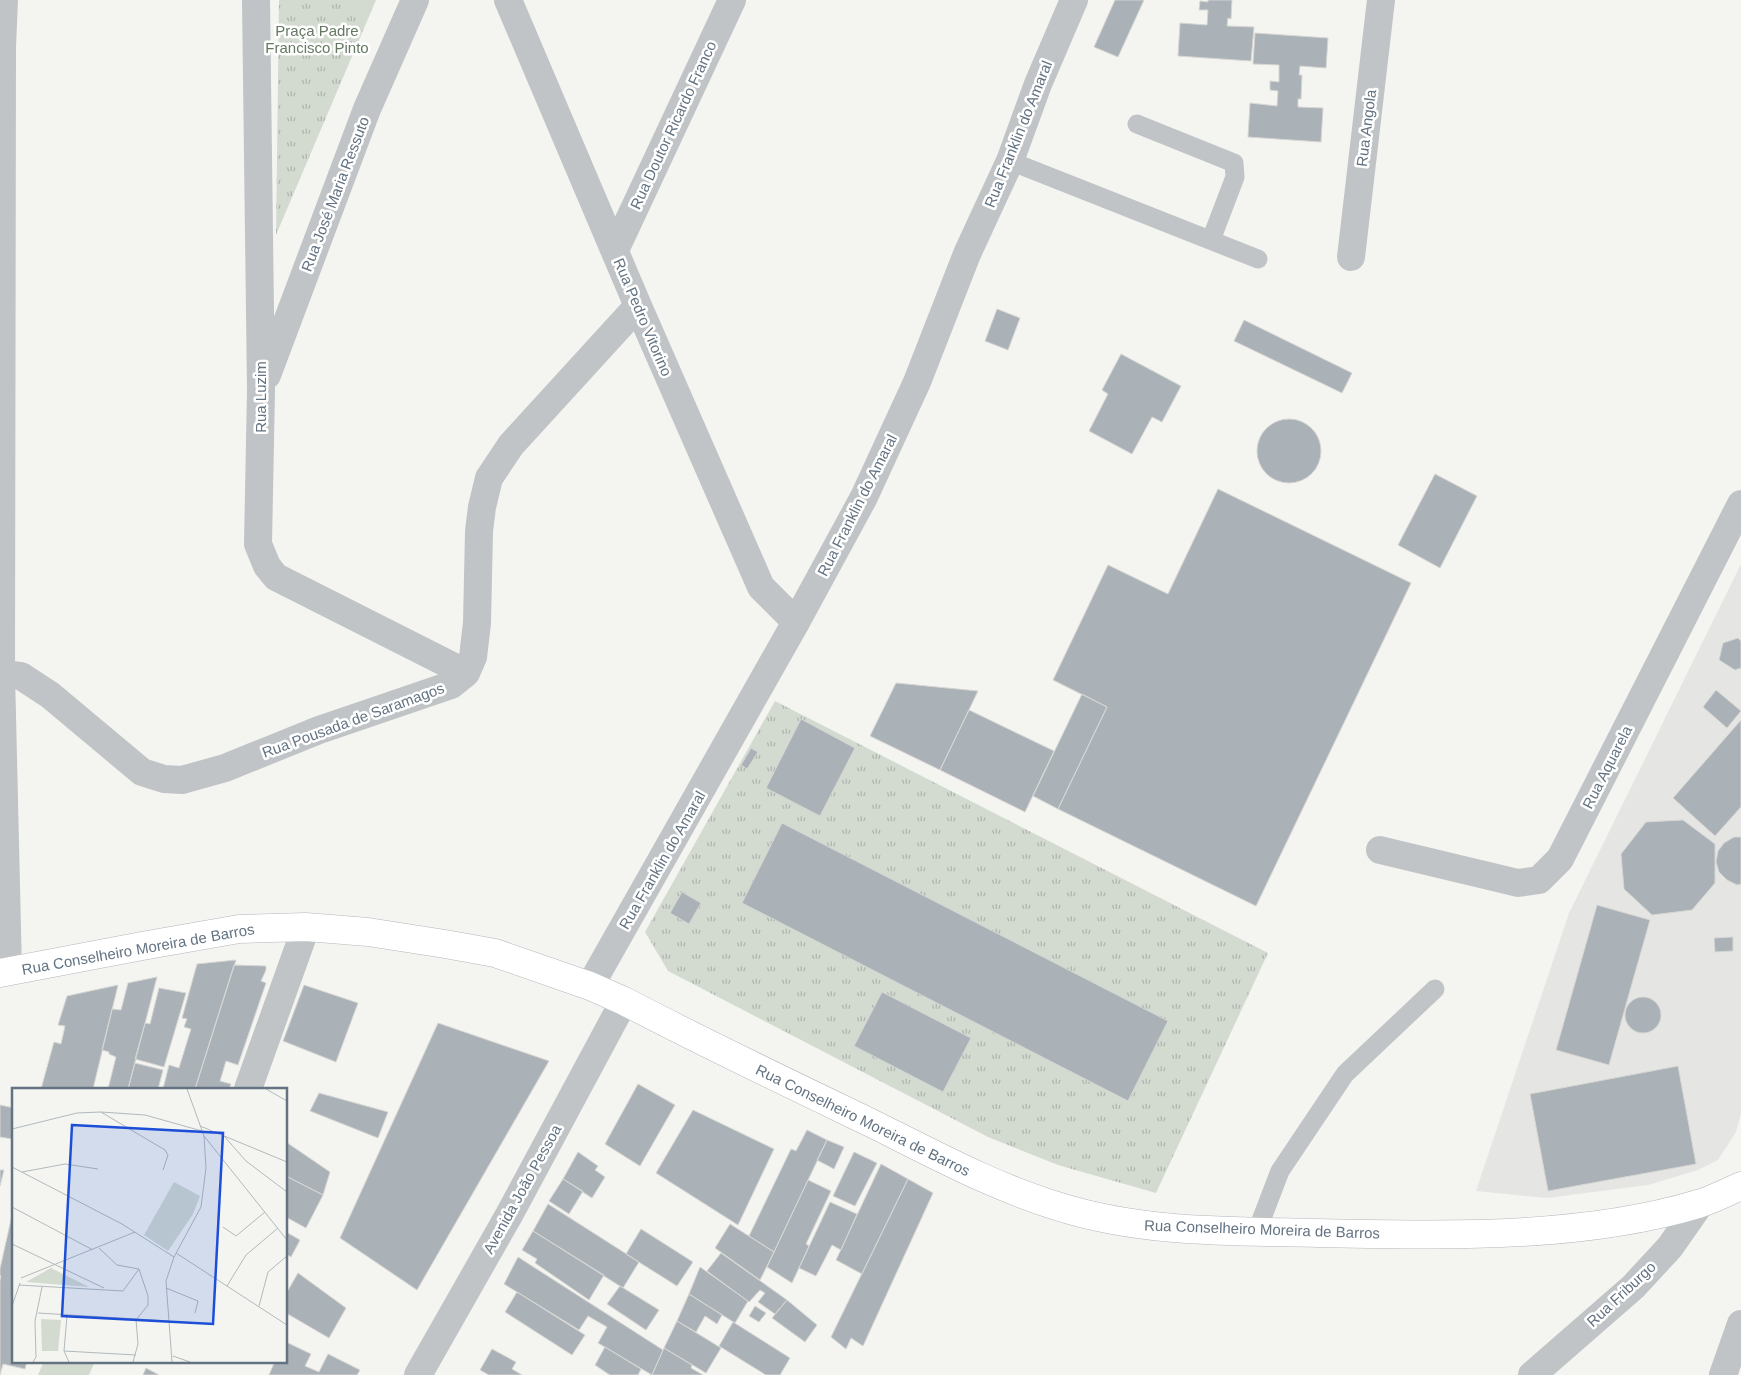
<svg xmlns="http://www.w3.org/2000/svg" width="1741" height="1375" font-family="Arial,sans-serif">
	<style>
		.built { fill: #e5e6e4 }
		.park { fill: url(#park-tufts) }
		.pitch { fill: #d3dad0 }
		.building { fill: #aab1b7; stroke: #d6d6d3 }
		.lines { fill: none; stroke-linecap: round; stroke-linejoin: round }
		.secondary-casing { stroke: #b2b7bc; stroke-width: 29 }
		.service { stroke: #c0c4c7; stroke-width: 19 }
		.minor { stroke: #c0c4c7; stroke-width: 28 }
		.tertiary { stroke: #c0c4c7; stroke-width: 28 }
		.secondary { stroke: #fff; stroke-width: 28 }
		.labels { text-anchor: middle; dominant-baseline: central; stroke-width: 5; stroke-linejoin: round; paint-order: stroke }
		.park-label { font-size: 15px; fill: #657962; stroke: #fff }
		.street-label { font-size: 15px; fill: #637382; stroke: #fff }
		.inset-road { fill: none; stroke: #b1b9bd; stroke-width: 1 }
		.view { fill: #1d4ed8; fill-opacity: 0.15; stroke: #1d4ed8; stroke-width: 2.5 }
		.inset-edge { fill: none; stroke: #637382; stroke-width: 2.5 }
	</style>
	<defs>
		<pattern id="park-tufts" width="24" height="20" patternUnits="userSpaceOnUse" patternTransform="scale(1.25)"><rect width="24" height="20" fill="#d3dad0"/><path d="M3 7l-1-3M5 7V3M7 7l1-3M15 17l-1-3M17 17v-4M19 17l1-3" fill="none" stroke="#afb5ae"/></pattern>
	</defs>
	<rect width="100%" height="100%" fill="#f4f5f0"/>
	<path class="built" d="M 1741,564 L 1741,1113 L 1736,1132 L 1718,1160 L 1698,1170 L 1648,1185 L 1547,1198 L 1476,1191 L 1569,913 Z"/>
	<path class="park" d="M 279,0 L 376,0 L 276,235 Z
		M 775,701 L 1268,953 L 1156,1193 L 1058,1165 L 988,1137 L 668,971 L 645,932 Z"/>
	<path class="pitch" d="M 344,0 L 375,0 L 371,12 Z
		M 44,1361 L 95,1361 L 89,1375 L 38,1375 Z"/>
	<path class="building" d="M 1115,0 L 1144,0 L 1118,57 L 1094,47 Z
		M 1208,0 L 1232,0 L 1231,19 L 1228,18 L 1227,26 L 1254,27 L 1251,61 L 1178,56 L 1180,23 L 1207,25 L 1208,10 L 1199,10 L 1200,1 L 1208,2 Z
		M 1255,33 L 1328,38 L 1326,68 L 1300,66 L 1299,75 L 1302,75 L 1301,99 L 1298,99 L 1298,107 L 1323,108 L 1321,142 L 1248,137 L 1250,103 L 1277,106 L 1278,91 L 1270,90 L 1270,81 L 1279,82 L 1279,65 L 1253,64 Z
		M 997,309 L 1020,318 L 1008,350 L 985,341 Z
		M 1244,320 L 1352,373 L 1342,393 L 1234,341 Z
		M 1121,354 L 1181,386 L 1162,422 L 1152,417 L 1132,454 L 1089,431 L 1108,394 L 1102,390 Z
		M1257 451a32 32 0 1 1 64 0a32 32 0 1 1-64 0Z
		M 1435,474 L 1477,496 L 1440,568 L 1398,545 Z
		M 1218,489 L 1411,583 L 1256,906 L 1058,809 L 1107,707 L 1053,680 L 1108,565 L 1168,594 Z
		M 1738,638 L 1741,641 L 1741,668 L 1735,670 L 1719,660 L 1723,643 Z
		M 896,683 L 978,691 L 940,770 L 870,736 Z
		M 1716,690 L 1741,711 L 1727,728 L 1703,707 Z
		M 1082,694 L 1107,707 L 1058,809 L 1033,796 Z
		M 969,710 L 1054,751 L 1025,812 L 940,770 Z
		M 801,719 L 855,748 L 820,816 L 766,788 Z
		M 1741,720 L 1741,807 L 1715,836 L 1673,798 Z
		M 751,748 L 758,752 L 747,769 L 741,765 Z
		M 1683,820 L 1715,844 L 1715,883 L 1692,910 L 1652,915 L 1624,889 L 1621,854 L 1646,822 Z
		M 782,823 L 1168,1021 L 1128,1101 L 742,903 Z
		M 1734,837 L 1741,837 L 1741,884 L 1737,885 L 1727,880 L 1719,872 L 1716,862 L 1718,851 L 1724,843 Z
		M 682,892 L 701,903 L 689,924 L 670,913 Z
		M 1597,905 L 1650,920 L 1609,1065 L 1556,1050 Z
		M 1733,937 L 1733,951 L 1715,952 L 1714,938 Z
		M 236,960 L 195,1089 L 163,1089 L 169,1065 L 179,1068 L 191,1029 L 184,1027 L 187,1019 L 182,1018 L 197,964 Z
		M 234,965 L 266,966 L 266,970 L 261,981 L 266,983 L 238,1065 L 226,1061 L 220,1081 L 231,1084 L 229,1089 L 195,1089 Z
		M 157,977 L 128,1089 L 108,1089 L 116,1057 L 109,1054 L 109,1052 L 102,1050 L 112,1009 L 121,1010 L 128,983 Z
		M 118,985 L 93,1089 L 41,1089 L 54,1042 L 61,1044 L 65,1026 L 58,1025 L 67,996 Z
		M 304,985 L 358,1003 L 336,1062 L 283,1041 Z
		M 159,988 L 186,993 L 164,1067 L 135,1059 L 145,1023 L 150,1024 Z
		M 882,992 L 971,1038 L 943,1092 L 854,1046 Z
		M1625 1015a18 18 0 1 1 36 0a18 18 0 1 1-36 0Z
		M 438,1023 L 549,1061 L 417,1290 L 340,1238 Z
		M 135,1063 L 163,1070 L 158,1089 L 128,1089 Z
		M 1678,1066 L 1696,1164 L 1548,1191 L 1530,1094 Z
		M 638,1084 L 675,1105 L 640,1166 L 605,1144 Z
		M 319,1093 L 388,1112 L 378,1138 L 310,1111 Z
		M 0,1105 L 14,1108 L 14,1131 L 12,1139 L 0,1137 Z
		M 693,1110 L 774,1149 L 738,1225 L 656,1173 Z
		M 807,1130 L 827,1140 L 774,1252 L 749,1236 L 791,1149 L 796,1151 Z
		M 827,1140 L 844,1147 L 834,1169 L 817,1160 Z
		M 286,1142 L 330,1172 L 323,1195 L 286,1176 Z
		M 578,1152 L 598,1166 L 595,1170 L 605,1177 L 592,1198 L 563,1179 Z
		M 854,1152 L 877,1163 L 855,1206 L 833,1196 Z
		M 881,1164 L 908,1179 L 862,1274 L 836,1260 Z
		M 0,1170 L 4,1170 L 0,1186 Z
		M 286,1176 L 323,1195 L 306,1228 L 286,1217 Z
		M 563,1179 L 583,1191 L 569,1214 L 549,1201 Z
		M 908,1179 L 933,1193 L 863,1346 L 851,1338 L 846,1349 L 831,1337 Z
		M 808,1180 L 831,1191 L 806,1244 L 809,1246 L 792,1283 L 767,1267 Z
		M 830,1202 L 857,1214 L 841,1250 L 832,1245 L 816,1276 L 799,1268 Z
		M 548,1204 L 639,1262 L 623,1288 L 533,1231 Z
		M 14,1206 L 14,1361 L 27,1361 L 25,1369 L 3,1364 L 0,1375 L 0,1281 L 1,1276 L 0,1275 L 0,1269 Z
		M 730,1224 L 774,1252 L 760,1280 L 715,1248 Z
		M 641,1229 L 693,1262 L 677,1286 L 626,1254 Z
		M 533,1231 L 604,1275 L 589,1300 L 535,1263 L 537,1259 L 522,1250 Z
		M 286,1232 L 300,1240 L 291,1257 L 286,1254 Z
		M 721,1253 L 787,1300 L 775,1314 L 758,1302 L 765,1293 L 760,1290 L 749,1302 L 707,1271 Z
		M 518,1257 L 663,1350 L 652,1375 L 598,1343 L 607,1327 L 588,1316 L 579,1330 L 504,1284 Z
		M 700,1267 L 748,1301 L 735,1323 L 689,1294 Z
		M 298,1273 L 346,1308 L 329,1338 L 286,1313 L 286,1294 Z
		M 620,1286 L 659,1310 L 646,1330 L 607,1304 Z
		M 517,1292 L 585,1335 L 572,1355 L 505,1312 Z
		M 689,1294 L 722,1315 L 717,1324 L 705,1316 L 696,1332 L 677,1321 Z
		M 787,1300 L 817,1325 L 805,1342 L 772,1318 Z
		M 755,1306 L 766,1313 L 759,1322 L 749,1316 Z
		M 677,1321 L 721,1348 L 706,1373 L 664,1348 Z
		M 733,1322 L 790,1358 L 780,1375 L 766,1375 L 719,1346 Z
		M 286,1342 L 311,1354 L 305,1366 L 319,1372 L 328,1354 L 360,1370 L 357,1375 L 269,1375 L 275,1361 L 286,1361 Z
		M 605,1347 L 641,1369 L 638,1375 L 610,1375 L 595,1365 Z
		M 664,1348 L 692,1365 L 691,1368 L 703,1375 L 652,1375 Z
		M 492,1349 L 516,1362 L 512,1369 L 522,1375 L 489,1375 L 480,1370 Z
		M 146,1368 L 159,1375 L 143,1375 Z"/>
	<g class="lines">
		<g class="secondary-casing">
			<path id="secondary" d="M 0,973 L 142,946 L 239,929 L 306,927 L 368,932 L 445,944 L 495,953 L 590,986 L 624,1001 C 704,1043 786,1082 867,1121 C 930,1152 993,1187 1060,1207 C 1143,1233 1231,1231 1317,1233 C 1441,1235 1578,1240 1698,1204 C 1712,1200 1727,1192 1741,1186"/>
		</g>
		<path class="service" d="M 1137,124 L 1234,163 L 1235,177 L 1211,240
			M 1010,161 L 1258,259
			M 1257,1231 L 1280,1171 L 1345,1074 L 1435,989"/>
		<path class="minor" d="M 4,0 L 2,47 L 1,673 L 8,971
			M 256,0 L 261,390 L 258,544 L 267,566 L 276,577 L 466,673
			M 508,0 L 638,306 L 761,587 L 796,622
			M 615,250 L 732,0
			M 1351,257 L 1381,0
			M 267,375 L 367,109 L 415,0
			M 0,673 L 21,676 L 50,695 L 142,772 L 164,779 L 182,780 L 225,768 L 319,730 L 451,685 L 466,673 L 473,657 L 477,623 L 479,531 L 482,507 L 489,478 L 511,445 L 638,306
			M 1380,850 L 1518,883 L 1539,880 L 1560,859 L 1741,504
			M 248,1089 L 306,927
			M 1532,1375 L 1633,1287 L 1670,1247 L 1700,1204
			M 1723,1375 L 1741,1324"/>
		<path class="tertiary" d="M 590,986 L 796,622 L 864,497 L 917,382 L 967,254 L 1010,161 L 1038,84 L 1074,0
			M 418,1375 L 509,1215 L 624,1001"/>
		<use href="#secondary" class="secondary"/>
	</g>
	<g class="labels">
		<g class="park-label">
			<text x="317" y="30">Praça Padre<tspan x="317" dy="17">Francisco Pinto</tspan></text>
		</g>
		<g class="street-label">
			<text transform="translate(673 125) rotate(-65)">Rua Doutor Ricardo Franco</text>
			<text transform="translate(1366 128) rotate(-83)">Rua Angola</text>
			<text transform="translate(1018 134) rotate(-68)">Rua Franklin do Amaral</text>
			<text transform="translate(335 194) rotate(-69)">Rua José Maria Ressuto</text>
			<text transform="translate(643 317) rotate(67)">Rua Pedro Vitorino</text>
			<text transform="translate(260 397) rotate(-90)">Rua Luzim</text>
			<text transform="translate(857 505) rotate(-63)">Rua Franklin do Amaral</text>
			<text transform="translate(353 720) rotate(-20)">Rua Pousada de Saramagos</text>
			<text transform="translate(1607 767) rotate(-63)">Rua Aquarela</text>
			<text transform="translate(662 860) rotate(-60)">Rua Franklin do Amaral</text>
			<text transform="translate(138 949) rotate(-10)">Rua Conselheiro Moreira de Barros</text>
			<text transform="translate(863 1120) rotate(26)">Rua Conselheiro Moreira de Barros</text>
			<text transform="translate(522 1189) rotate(-61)">Avenida João Pessoa</text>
			<text transform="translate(1262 1229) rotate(2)">Rua Conselheiro Moreira de Barros</text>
			<text transform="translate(1621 1294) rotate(-43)">Rua Friburgo</text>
		</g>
	</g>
	<g transform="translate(12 1088)">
		<rect width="275" height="275" fill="#f4f5f0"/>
		<path d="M 162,94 L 188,108 L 181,126 L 156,163 L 132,147 ZM 39,180 L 77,199 L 14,194 ZM 29,231 L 49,232 L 46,263 L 30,263 Z" fill="#d3dad0"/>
		<path class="inset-road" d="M 254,1 L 275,13M 89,24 L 153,62 L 156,67 L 151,82M 188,38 L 275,74M 0,41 L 65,25 L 89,24 L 133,27 L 190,43M 192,48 L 275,152M 212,48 L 234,73 L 275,104M 0,79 L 110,136 L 162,169M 10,84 L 53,76 L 86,81M 0,119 L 81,162M 211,139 L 224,148 L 253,124M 0,156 L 92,200M 87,160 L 105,177 L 127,181 L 136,208 L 136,217 L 124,232 L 126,256 L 121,274M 164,165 L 275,237M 9,190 L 123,144M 7,197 L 111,203 L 127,181M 215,198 L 234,167 L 266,140M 154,200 L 186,213 L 183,225M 0,218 L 8,195M 247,218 L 256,184 L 275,168M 26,225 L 157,233M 55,228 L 52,263 L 57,274M 0,236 L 0,256M 52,263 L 124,267M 161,268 L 178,274M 21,274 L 24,269 L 23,233 L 30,199M 160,274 L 154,193 L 162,169 L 189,119 L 194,80 L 192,48 L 175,1"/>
		<path class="view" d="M 60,37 L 211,45 L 201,236 L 50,228 Z"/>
		<rect width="275" height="275" class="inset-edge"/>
	</g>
</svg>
